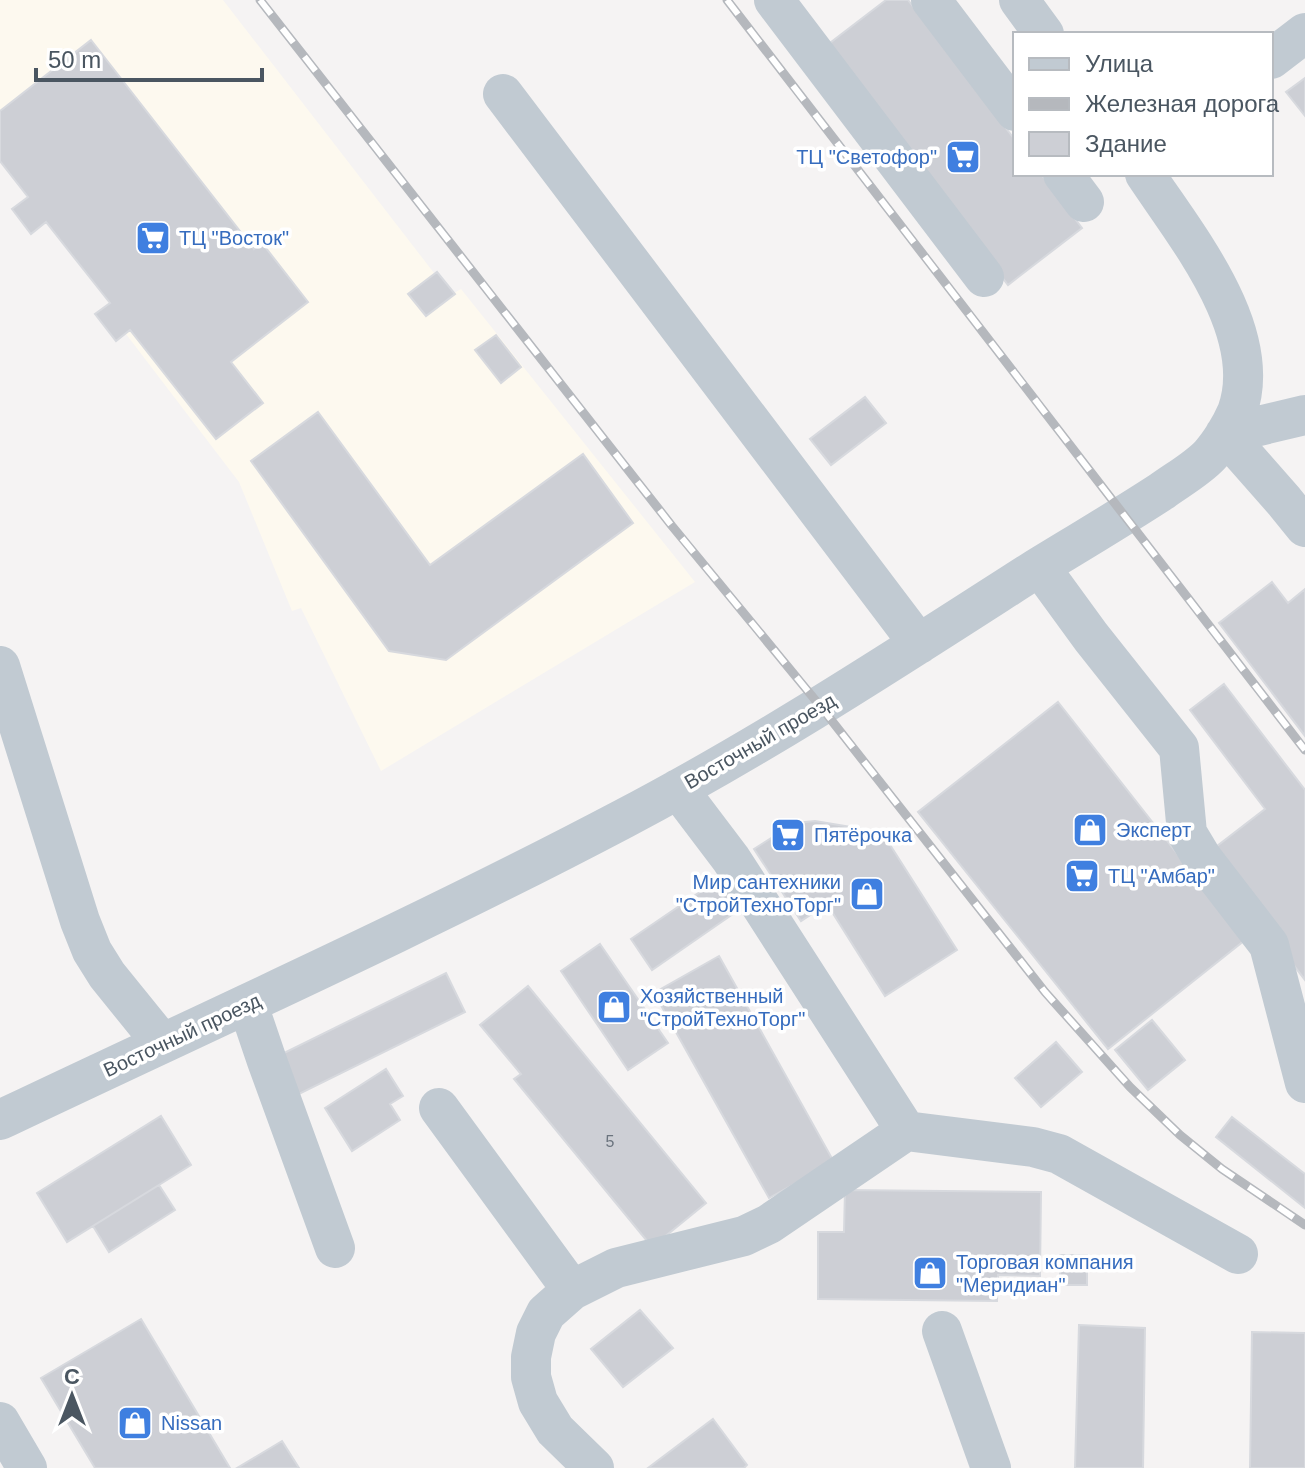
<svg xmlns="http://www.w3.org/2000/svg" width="1305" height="1468" font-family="Helvetica,sans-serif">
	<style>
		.commercial { fill: #fdf9ef }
		.building { fill: #cdcfd5; stroke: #d7d9de; stroke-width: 2 }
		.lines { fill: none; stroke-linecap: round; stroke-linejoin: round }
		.minor { stroke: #c1cad2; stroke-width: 40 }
		.rail-casing { stroke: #b5b8bd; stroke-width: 9 }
		.rail { stroke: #fff; stroke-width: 6; stroke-dasharray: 18; stroke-linecap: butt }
		.labels { text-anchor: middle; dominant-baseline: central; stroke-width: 7; stroke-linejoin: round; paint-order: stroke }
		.number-label { font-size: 16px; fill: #6b747e }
		.shop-label { font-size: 20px; fill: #366cbe; stroke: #fff; text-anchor: start }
		.street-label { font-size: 20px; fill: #4a5661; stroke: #fff }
	</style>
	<rect width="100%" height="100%" fill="#f5f3f3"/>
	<path class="commercial" d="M 0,0 L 223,0 L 434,273 L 437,272 L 454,293 L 461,289 L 695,582 L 381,771 L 301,608 L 292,611 L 239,482 L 126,334 L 116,341 L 95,314 L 110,302 L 47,222 L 31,234 L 12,209 L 28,196 L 0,161 Z"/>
	<path class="building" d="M 886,0 L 908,0 L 1015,140 L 1015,174 L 1041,174 L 1082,228 L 1008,285 L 826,46 Z
		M 91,40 L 254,249 L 262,243 L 308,302 L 231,362 L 263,403 L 216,439 L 130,330 L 116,341 L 95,314 L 110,303 L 46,222 L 31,234 L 12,209 L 28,197 L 0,161 L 0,111 Z
		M 1305,78 L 1305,116 L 1286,92 Z
		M 437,272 L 455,294 L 426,316 L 408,294 Z
		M 496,335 L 521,367 L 501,383 L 475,350 Z
		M 865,397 L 886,423 L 831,465 L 810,439 Z
		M 318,412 L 430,565 L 583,454 L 633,523 L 446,660 L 389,651 L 251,461 Z
		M 1272,582 L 1288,603 L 1305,589 L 1305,736 L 1219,623 Z
		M 1224,684 L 1305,790 L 1305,980 L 1208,853 L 1265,809 L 1190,710 Z
		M 1058,702 L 1245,940 L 1108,1049 L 918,812 Z
		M 815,821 L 869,830 L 885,837 L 957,950 L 885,996 L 827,904 L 801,921 L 754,849 L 795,823 Z
		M 722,877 L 743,907 L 652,970 L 631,939 Z
		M 600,944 L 668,1043 L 628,1070 L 561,971 Z
		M 719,956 L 834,1162 L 769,1198 L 654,993 Z
		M 446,973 L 465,1012 L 297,1095 L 278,1056 Z
		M 528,986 L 706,1203 L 652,1247 L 514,1079 L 521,1074 L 480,1025 Z
		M 1152,1020 L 1185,1060 L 1148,1090 L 1115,1050 Z
		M 1056,1042 L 1082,1072 L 1041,1107 L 1015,1078 Z
		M 386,1069 L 403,1096 L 390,1104 L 400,1120 L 352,1151 L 325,1108 Z
		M 161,1116 L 191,1165 L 67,1242 L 37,1193 Z
		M 1232,1117 L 1305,1174 L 1305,1208 L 1216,1137 Z
		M 159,1185 L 175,1210 L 109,1252 L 93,1226 Z
		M 845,1190 L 1041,1192 L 1040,1276 L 998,1275 L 997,1301 L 818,1299 L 818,1232 L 844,1232 Z
		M 1060,1255 L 1087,1255 L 1087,1285 L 1060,1285 Z
		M 640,1310 L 673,1348 L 623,1387 L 591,1349 Z
		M 141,1319 L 230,1468 L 95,1468 L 41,1378 Z
		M 1079,1325 L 1145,1328 L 1143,1468 L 1075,1468 Z
		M 1252,1332 L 1305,1333 L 1305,1468 L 1250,1468 Z
		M 713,1419 L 747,1465 L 744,1468 L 648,1468 Z
		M 282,1441 L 299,1468 L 237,1468 Z"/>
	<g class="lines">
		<path class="minor" d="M 774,0 L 984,277
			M 931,0 L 1015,111
			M 1019,0 L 1044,34
			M 1271,59 L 1305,33
			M 503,94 L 919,644
			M 1063,174 L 1084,202
			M 1305,415 L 1225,434 L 1284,501 L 1305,527
			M 1040,567 L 1091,637 L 1179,748 L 1187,833 L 1202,858 L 1269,945 L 1305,1083
			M 0,666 L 80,921 L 92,951 L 107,975 L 162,1043
			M 678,789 L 731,859 L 906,1131
			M 248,1005 L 267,1061 L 335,1248
			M 439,1108 L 572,1290 L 616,1268 L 744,1236 L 769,1224 L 906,1131 L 1033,1147 L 1059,1154 L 1238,1254
			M 0,1120 C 208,1021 418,927 623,819 C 764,745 897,658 1031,572 C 1075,545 1119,519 1162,491 C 1177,480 1197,469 1210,455 C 1220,444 1231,426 1237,412 C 1266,332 1186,236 1145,174
			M 572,1290 L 546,1313 L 536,1333 L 531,1357 L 531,1377 L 538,1402 L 555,1430 L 594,1468
			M 942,1331 L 991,1468
			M 0,1422 L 27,1468"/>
		<g class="rail-casing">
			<path id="rail" d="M 260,0 L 672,526 L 821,707 L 1045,992 L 1130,1087 L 1180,1135 L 1222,1169 L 1305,1225
				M 727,0 L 1305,750"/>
		</g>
		<use href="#rail" class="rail"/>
	</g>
	<defs>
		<g id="supermarket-square" transform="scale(1.8)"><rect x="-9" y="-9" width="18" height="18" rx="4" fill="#3f7fe0" stroke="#fff"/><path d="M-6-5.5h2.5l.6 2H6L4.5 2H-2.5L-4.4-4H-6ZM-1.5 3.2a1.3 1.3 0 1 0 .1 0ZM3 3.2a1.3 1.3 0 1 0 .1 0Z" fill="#fff"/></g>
		<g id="shop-square" transform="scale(1.8)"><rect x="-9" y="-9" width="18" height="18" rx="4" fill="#3f7fe0" stroke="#fff"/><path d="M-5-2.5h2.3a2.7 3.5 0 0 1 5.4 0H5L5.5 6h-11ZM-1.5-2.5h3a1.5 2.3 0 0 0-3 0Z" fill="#fff"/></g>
	</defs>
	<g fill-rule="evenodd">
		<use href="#supermarket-square" x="963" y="157"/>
		<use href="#supermarket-square" x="153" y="238"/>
		<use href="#shop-square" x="1090" y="830"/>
		<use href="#supermarket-square" x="788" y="835"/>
		<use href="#supermarket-square" x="1082" y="876"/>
		<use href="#shop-square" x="867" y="894"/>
		<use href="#shop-square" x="614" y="1007"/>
		<use href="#shop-square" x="930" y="1273"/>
		<use href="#shop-square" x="135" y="1423"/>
	</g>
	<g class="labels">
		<g class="number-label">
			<text x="610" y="1141">5</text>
		</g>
		<g class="shop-label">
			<text x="937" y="157" text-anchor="end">ТЦ "Светофор"</text>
			<text x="179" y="238">ТЦ "Восток"</text>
			<text x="1116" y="830">Эксперт</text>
			<text x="814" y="835">Пятёрочка</text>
			<text x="1108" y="876">ТЦ "Амбар"</text>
			<text x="841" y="882" text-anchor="end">Мир сантехники<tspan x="841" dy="23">"СтройТехноТорг"</tspan></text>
			<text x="640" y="996">Хозяйственный<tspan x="640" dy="23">"СтройТехноТорг"</tspan></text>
			<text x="956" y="1262">Торговая компания<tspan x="956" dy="23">"Меридиан"</tspan></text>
			<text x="161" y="1423">Nissan</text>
		</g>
		<g class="street-label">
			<text transform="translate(760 741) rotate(-30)">Восточный проезд</text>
			<text transform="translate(182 1035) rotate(-25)">Восточный проезд</text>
		</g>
	</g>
	<rect x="1013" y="32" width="260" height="144" fill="#ffffff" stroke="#b7bbc0" stroke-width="2"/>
	<rect x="1029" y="58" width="40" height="12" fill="#c1cad2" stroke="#b7bbc0" stroke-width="2"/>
	<text x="1085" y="72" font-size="24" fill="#4a5661">Улица</text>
	<rect x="1029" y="98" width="40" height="12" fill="#b5b8bd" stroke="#b7bbc0" stroke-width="2"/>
	<text x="1085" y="112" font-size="24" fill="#4a5661">Железная дорога</text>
	<rect x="1029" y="132" width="40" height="24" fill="#cdcfd5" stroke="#b7bbc0" stroke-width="2"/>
	<text x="1085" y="152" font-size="24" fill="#4a5661">Здание</text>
	<g transform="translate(72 1396)" stroke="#ffffff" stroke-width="6" paint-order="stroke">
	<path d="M0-6L14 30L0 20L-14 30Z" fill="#4a5661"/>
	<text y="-12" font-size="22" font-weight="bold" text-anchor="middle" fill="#4a5661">С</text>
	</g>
	<path d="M36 68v12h226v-12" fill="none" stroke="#4a5661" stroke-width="4"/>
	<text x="48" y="68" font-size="24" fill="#4a5661" stroke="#ffffff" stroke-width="6" paint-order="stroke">50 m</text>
</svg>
